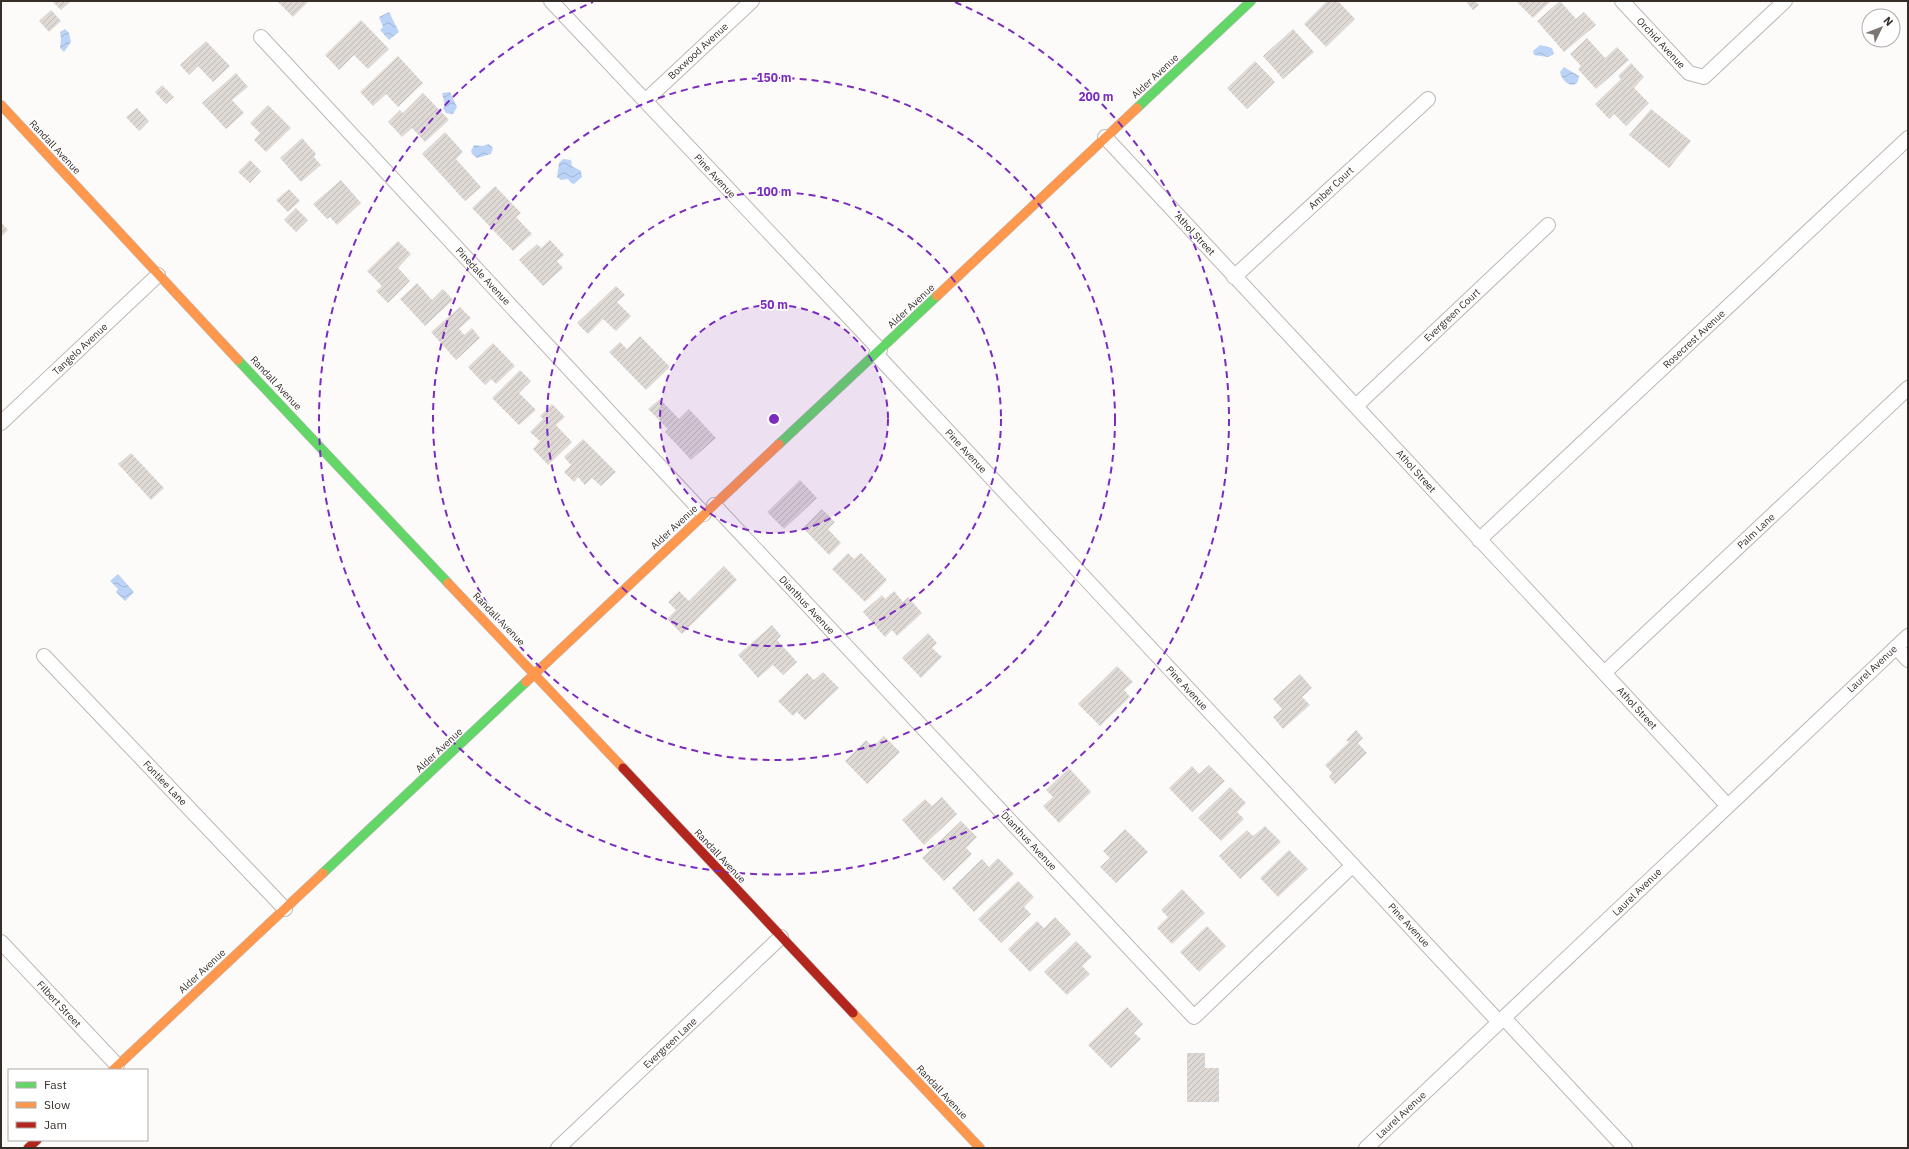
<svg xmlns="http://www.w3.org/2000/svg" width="1909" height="1149" font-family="'IBM Plex Sans',sans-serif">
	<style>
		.water { fill: url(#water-waves) }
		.building { fill: url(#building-hatch) }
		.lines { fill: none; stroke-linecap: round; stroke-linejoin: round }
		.street-casing { stroke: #bcb7b4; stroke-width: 16 }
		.fast-casing { stroke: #bcb7b4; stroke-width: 10 }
		.slow-casing { stroke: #bcb7b4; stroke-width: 10 }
		.jam-casing { stroke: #bcb7b4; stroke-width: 10 }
		.street { stroke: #fffefe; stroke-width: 14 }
		.fast { stroke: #63d668; stroke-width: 9 }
		.slow { stroke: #ff974d; stroke-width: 9 }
		.jam { stroke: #b3261e; stroke-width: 9 }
		.ring { fill: none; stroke: #7b2cbf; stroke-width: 2; stroke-dasharray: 7 5 }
		.labels { text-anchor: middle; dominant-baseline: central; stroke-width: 3; stroke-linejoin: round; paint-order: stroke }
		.street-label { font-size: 10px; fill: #362d28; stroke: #fff }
		.centre { fill: #7b2cbf; stroke: #fff; stroke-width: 2 }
		.ring-label { font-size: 12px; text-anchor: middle; font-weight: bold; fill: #7b2cbf; stroke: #fff; stroke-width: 3; stroke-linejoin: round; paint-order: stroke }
	</style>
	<defs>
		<pattern id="water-waves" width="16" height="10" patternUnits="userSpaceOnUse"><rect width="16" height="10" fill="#bbd3f6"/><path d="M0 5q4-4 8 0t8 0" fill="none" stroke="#a1b5d3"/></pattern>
		<pattern id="building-hatch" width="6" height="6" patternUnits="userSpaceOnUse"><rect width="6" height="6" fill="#ded9d5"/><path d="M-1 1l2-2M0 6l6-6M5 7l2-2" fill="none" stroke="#bfbbb7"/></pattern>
	</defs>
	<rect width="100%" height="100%" fill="#fdfbf9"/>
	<path class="water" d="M 389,12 L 399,32 L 389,40 L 380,30 L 383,27 L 379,17 Z
		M 65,29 L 69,33 L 71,42 L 64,52 L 60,48 L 61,39 L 60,32 Z
		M 1540,45 L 1552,48 L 1554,54 L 1548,57 L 1534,55 L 1533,51 Z
		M 1564,67 L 1579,76 L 1578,81 L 1576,84 C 1568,87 1562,80 1560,72 Z
		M 450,92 L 457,107 L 453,114 L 446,113 L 443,108 L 445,106 L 442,93 Z
		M 489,144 L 493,148 L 491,154 L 477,158 L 472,154 L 471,151 L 474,145 L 482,146 Z
		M 563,159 L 571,160 L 572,166 L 581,171 L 582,177 L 574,184 L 571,183 L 568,179 L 561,180 L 557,177 L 559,163 Z
		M 118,574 L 134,592 L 125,601 L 116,592 L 118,589 L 110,581 Z"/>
	<path class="building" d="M 52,1 L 71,1 L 61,10 Z
		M 277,1 L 309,1 L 293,17 Z
		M 1327,1 L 1338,1 L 1355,19 L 1326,47 L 1304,24 Z
		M 1469,1 L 1475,1 L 1479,5 L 1473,10 L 1467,3 Z
		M 1516,1 L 1551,1 L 1533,18 Z
		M 1560,1 L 1576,19 L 1584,12 L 1596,25 L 1564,52 L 1537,21 Z
		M 51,10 L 61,21 L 49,32 L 39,21 Z
		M 361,20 L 389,49 L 368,69 L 354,55 L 339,70 L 325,55 Z
		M 1293,29 L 1314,52 L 1283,79 L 1263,56 Z
		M 1587,38 L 1605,58 L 1617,47 L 1629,60 L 1596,89 L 1578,69 L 1581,66 L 1570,54 Z
		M 206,41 L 230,66 L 213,82 L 198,66 L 189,75 L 180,65 Z
		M 398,56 L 423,83 L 398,107 L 386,94 L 373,106 L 360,92 Z
		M 1255,61 L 1275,82 L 1247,109 L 1227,88 Z
		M 1631,63 L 1644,77 L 1634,88 L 1649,103 L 1626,126 L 1614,114 L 1609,119 L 1595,104 L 1621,79 L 1618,76 Z
		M 236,73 L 248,87 L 232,100 L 244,113 L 226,129 L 202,103 Z
		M 162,85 L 174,97 L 166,104 L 155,92 Z
		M 423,93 L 449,120 L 425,142 L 412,128 L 402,137 L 388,122 L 400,110 L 403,113 Z
		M 268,105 L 291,128 L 266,152 L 254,140 L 260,133 L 250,123 Z
		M 137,108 L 149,121 L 139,131 L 126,117 Z
		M 1651,109 L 1691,141 L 1669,168 L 1629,135 Z
		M 445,132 L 463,152 L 456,159 L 481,187 L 465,201 L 422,154 Z
		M 302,138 L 316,154 L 314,157 L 321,165 L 301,182 L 280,158 Z
		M 250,160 L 261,171 L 250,183 L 238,172 Z
		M 341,180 L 361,203 L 337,225 L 330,217 L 327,219 L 313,204 Z
		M 495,186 L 521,213 L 516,217 L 532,234 L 513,251 L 472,208 Z
		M 289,189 L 300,201 L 288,212 L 276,200 Z
		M 296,208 L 308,220 L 296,232 L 284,220 Z
		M 1,222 L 8,230 L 1,237 Z
		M 550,240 L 564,255 L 557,261 L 563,268 L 543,286 L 519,260 L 537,244 L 541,248 Z
		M 398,241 L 411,254 L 398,268 L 410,281 L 388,303 L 376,291 L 382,286 L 367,271 Z
		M 417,283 L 432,300 L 443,289 L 453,300 L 425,326 L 400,299 Z
		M 616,286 L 625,295 L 617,302 L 631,316 L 616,331 L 603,319 L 588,334 L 577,323 Z
		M 460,307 L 471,318 L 459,329 L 464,335 L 472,328 L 480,338 L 456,360 L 431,332 Z
		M 640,336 L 670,367 L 646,390 L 609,352 L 620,342 L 627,349 Z
		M 493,343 L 515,366 L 496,384 L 491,379 L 485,385 L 468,367 Z
		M 520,370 L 531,381 L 519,393 L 536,410 L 519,425 L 492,398 Z
		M 660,399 L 679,419 L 689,409 L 716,438 L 691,460 L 665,432 L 668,429 L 648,409 Z
		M 552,404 L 565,417 L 556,425 L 572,442 L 548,465 L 533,449 L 540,441 L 530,432 L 543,419 L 540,416 Z
		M 583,439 L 616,472 L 601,486 L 592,478 L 585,485 L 578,477 L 574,482 L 564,472 L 571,465 L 564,457 Z
		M 131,453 L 164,488 L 151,500 L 118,464 Z
		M 800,480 L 817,498 L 784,529 L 767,512 Z
		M 822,509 L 835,522 L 828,529 L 841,543 L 829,555 L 803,528 Z
		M 848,553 L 854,559 L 861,553 L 887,580 L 865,602 L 832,569 Z
		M 724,566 L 737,580 L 682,634 L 667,619 L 676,610 L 668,602 L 679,591 L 689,601 Z
		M 894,591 L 903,602 L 908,597 L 922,613 L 897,636 L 892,630 L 885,637 L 863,612 L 882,595 L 885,599 Z
		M 772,625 L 781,636 L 777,640 L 797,662 L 783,675 L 773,665 L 758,678 L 738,655 Z
		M 928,633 L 937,643 L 932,648 L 942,657 L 921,678 L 902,658 Z
		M 1117,666 L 1133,682 L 1124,690 L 1130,697 L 1100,726 L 1078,704 Z
		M 823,672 L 839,688 L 805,720 L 797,712 L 793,716 L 778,701 L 807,673 L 814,680 Z
		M 1300,674 L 1312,688 L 1302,697 L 1310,705 L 1283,729 L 1273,717 L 1282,709 L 1273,699 Z
		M 1356,730 L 1363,738 L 1358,743 L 1367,753 L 1335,784 L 1329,777 L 1332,773 L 1325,765 L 1349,742 L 1346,740 Z
		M 884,736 L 900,752 L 867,784 L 845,761 L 866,740 L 873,747 Z
		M 1209,765 L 1225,781 L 1192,812 L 1169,788 L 1192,766 L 1199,774 Z
		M 1069,768 L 1091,792 L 1059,823 L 1043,806 L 1053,797 L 1046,790 Z
		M 1230,787 L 1246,803 L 1237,812 L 1244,819 L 1221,841 L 1198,818 Z
		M 942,797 L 957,814 L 924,845 L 902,820 L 925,799 L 932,806 Z
		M 961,821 L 977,837 L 966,848 L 972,854 L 944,881 L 922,858 Z
		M 1265,826 L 1281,842 L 1240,879 L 1219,856 L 1247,830 L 1253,836 Z
		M 1125,829 L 1148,852 L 1116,883 L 1100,867 L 1110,858 L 1103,851 Z
		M 1289,850 L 1308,869 L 1278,897 L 1260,878 Z
		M 998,858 L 1014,874 L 974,912 L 952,888 L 982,859 L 989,867 Z
		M 1018,881 L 1034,897 L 1024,907 L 1031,914 L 1001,943 L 978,919 Z
		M 1182,889 L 1205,913 L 1172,944 L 1157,928 L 1168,917 L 1161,910 Z
		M 1055,917 L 1071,934 L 1030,972 L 1008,949 L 1037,921 L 1044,928 Z
		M 1207,926 L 1226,946 L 1199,972 L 1180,952 Z
		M 1076,941 L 1092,957 L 1082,966 L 1090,974 L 1067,995 L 1044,972 Z
		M 1127,1007 L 1143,1024 L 1134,1033 L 1141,1039 L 1111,1068 L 1088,1045 Z
		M 1187,1053 L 1205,1053 L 1205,1068 L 1219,1068 L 1219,1102 L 1187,1102 Z"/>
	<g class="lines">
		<g class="street-casing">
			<path id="street" d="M 551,1 L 880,350
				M 1622,1 L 1689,73 L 1704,77 L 1785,1
				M 261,37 L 704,514
				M 645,101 L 752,1
				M 1105,137 L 1727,805
				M 1234,277 L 1428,99
				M 876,354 L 1499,1022
				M 1356,406 L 1548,225
				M 1,423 L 158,275
				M 714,505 L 1194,1017 L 1353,865
				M 1479,540 L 1908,138
				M 1896,647 L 1908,660
				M 44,656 L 285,909
				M 1604,673 L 1908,388
				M 1,942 L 117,1065
				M 1504,1018 L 1625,1148
				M 558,1148 L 781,937
				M 1366,1148 L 1908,636"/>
		</g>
		<g class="fast-casing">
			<path id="fast" d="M 1137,108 L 1251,1
				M 238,360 L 448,583
				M 779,444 L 937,296
				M 323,873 L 526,682"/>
		</g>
		<g class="slow-casing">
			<path id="slow" d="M 1,105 L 238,360
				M 937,296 L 1137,108
				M 448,583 L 623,768
				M 526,682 L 779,444
				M 853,1013 L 980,1148
				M 113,1070 L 323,873"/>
		</g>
		<g class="jam-casing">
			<path id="jam" d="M 623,768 L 853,1013
				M 28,1148 L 37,1140"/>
		</g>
		<use href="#street" class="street"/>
		<use href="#fast" class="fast"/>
		<use href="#slow" class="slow"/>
		<use href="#jam" class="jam"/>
	</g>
	<circle cx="774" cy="419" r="114" fill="#7b2cbf" fill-opacity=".12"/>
	<g class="ring">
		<circle cx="774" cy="419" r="114"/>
		<circle cx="774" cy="419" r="227"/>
		<circle cx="774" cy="419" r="341"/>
		<path d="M955 2A455 455 0 1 1 593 2"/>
	</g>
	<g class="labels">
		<g class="street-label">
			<text transform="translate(1661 43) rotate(47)">Orchid Avenue</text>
			<text transform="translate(698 51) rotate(-43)">Boxwood Avenue</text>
			<text transform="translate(1155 76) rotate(-43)">Alder Avenue</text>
			<text transform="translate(55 147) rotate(47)">Randall Avenue</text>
			<text transform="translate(715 176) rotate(47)">Pine Avenue</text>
			<text transform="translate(1331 188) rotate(-43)">Amber Court</text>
			<text transform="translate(1195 234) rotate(47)">Athol Street</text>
			<text transform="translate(483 276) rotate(47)">Pinedale Avenue</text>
			<text transform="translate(911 306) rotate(-43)">Alder Avenue</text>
			<text transform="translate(1452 315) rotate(-43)">Evergreen Court</text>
			<text transform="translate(1694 339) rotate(-43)">Rosecrest Avenue</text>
			<text transform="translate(80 349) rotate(-43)">Tangelo Avenue</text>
			<text transform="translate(276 383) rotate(47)">Randall Avenue</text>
			<text transform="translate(966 451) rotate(47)">Pine Avenue</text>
			<text transform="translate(1416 471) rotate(48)">Athol Street</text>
			<text transform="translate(674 527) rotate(-43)">Alder Avenue</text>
			<text transform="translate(1756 531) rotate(-43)">Palm Lane</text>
			<text transform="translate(807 605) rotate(47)">Dianthus Avenue</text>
			<text transform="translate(499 619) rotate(46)">Randall Avenue</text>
			<text transform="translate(1872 669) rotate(-43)">Laurel Avenue</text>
			<text transform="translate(1187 688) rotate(47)">Pine Avenue</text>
			<text transform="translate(1637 708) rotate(47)">Athol Street</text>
			<text transform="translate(439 750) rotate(-43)">Alder Avenue</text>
			<text transform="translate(165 783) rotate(46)">Fontlee Lane</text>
			<text transform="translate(1029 841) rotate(47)">Dianthus Avenue</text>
			<text transform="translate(720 856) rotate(47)">Randall Avenue</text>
			<text transform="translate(1637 892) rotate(-44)">Laurel Avenue</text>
			<text transform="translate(1409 925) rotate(47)">Pine Avenue</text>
			<text transform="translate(202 971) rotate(-43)">Alder Avenue</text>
			<text transform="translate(59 1004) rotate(47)">Filbert Street</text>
			<text transform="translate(670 1043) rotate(-43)">Evergreen Lane</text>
			<text transform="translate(942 1092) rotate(47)">Randall Avenue</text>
			<text transform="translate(1401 1115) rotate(-43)">Laurel Avenue</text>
		</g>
	</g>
	<circle cx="774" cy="419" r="6" class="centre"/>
	<g class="ring-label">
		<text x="774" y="82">150 m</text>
		<text x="1096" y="101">200 m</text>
		<text x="774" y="196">100 m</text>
		<text x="774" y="309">50 m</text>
	</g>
	<rect width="1909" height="1149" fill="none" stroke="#362d28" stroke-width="4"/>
	<rect x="8" y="1069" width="140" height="72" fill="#ffffff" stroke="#afaba9"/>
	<rect x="16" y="1082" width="20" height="6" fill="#63d668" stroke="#afaba9"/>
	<text x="44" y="1089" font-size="12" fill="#362d28">Fast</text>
	<rect x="16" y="1102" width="20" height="6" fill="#ff974d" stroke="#afaba9"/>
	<text x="44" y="1109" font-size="12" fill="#362d28">Slow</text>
	<rect x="16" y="1122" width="20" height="6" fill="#b3261e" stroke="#afaba9"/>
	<text x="44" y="1129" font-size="12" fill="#362d28">Jam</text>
	<g transform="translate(1881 28) rotate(47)"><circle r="19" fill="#ffffff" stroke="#afaba9"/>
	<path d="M0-3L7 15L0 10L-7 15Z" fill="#7c7571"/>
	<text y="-6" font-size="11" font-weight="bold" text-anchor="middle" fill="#362d28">N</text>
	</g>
</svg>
